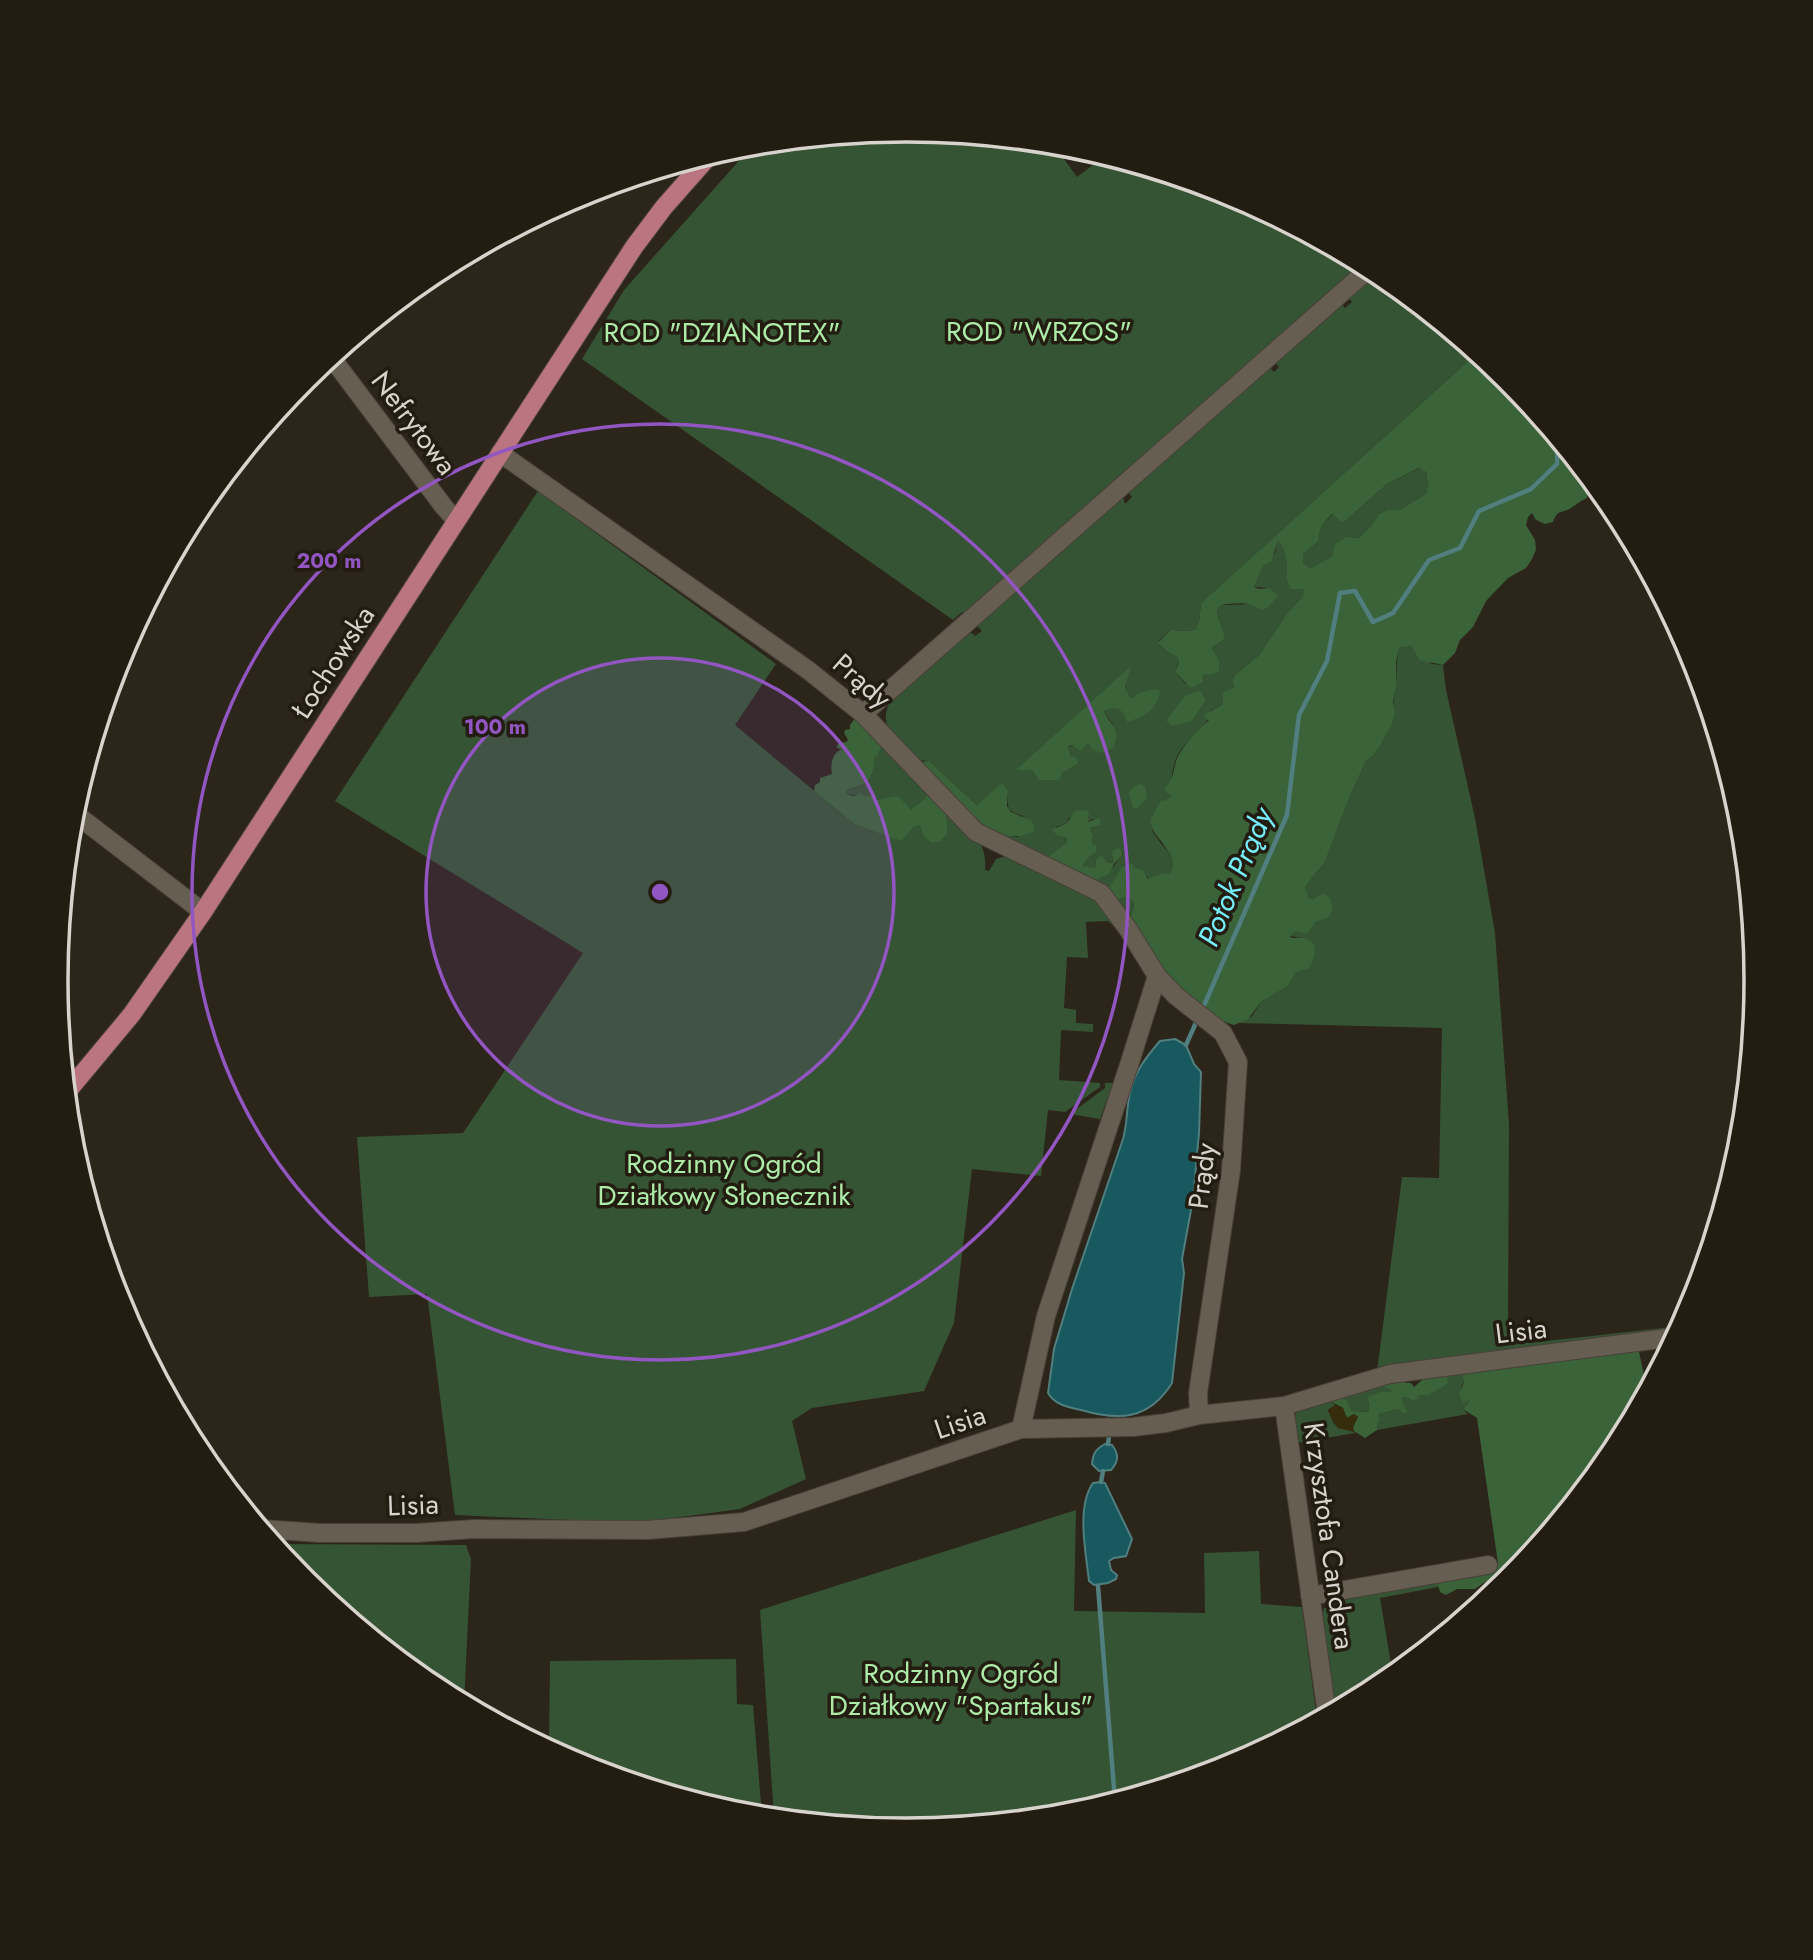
<svg xmlns="http://www.w3.org/2000/svg" width="1813" height="1960" font-family="Jost,sans-serif">
	<style>
		.green { fill: #355433; fill-rule: evenodd }
		.forest { fill: #3b6339; fill-rule: evenodd }
		.sand { fill: #362d0c }
		.water { fill: #17595e; stroke: #517e7f; stroke-width: 2 }
		.lines { fill: none; stroke-linecap: round; stroke-linejoin: round }
		.stream { stroke: #517e7f; stroke-width: 4.5 }
		.minor-casing { stroke: #484139; stroke-width: 20 }
		.major-casing { stroke: #484139; stroke-width: 20 }
		.minor { stroke: #665e51; stroke-width: 18 }
		.major { stroke: #bb7581; stroke-width: 18 }
		.ring { fill: none; stroke: #9256c2; stroke-width: 3.5 }
		.labels { text-anchor: middle; dominant-baseline: central; stroke-width: 7; stroke-linejoin: round; paint-order: stroke }
		.park-label { font-size: 28px; fill: #adeba8; stroke: #231c11 }
		.street-label { font-size: 28px; fill: #d8d3cc; stroke: #231c11 }
		.water-label { font-size: 30px; font-style: italic; fill: #75eefa; stroke: #231c11 }
		.rim { fill: none; stroke: #d8d3cc; stroke-width: 3.5 }
		.centre { fill: #9256c2; stroke: #231c11; stroke-width: 3.5 }
		.ring-label { font-size: 21px; text-anchor: middle; font-weight: bold; fill: #9256c2; stroke: #231c11; stroke-width: 7; stroke-linejoin: round; paint-order: stroke }
	</style>
	<rect width="100%" height="100%" fill="#2c251a"/>
	<path class="green" d="M 907,130 L 1053,144 L 1077,177 L 1105,156 L 1232,194 L 1363,264 L 966,614 L 962,612 L 953,620 L 582,359 L 624,290 L 753,145 Z
		M 1374,270 L 1477,353 L 1201,603 L 1199,622 L 1195,630 L 1175,631 L 1173,628 L 1158,641 L 1165,650 L 1178,658 L 1179,662 L 1175,672 L 1186,684 L 1204,674 L 1213,674 L 1219,660 L 1212,648 L 1225,639 C 1224,629 1218,621 1217,610 L 1221,605 L 1251,604 L 1269,607 L 1277,595 L 1269,588 L 1254,587 L 1264,565 L 1275,553 L 1278,540 L 1287,552 L 1286,573 L 1296,588 L 1306,589 L 1302,597 L 1288,612 L 1259,655 L 1235,675 L 1232,680 L 1234,689 L 1227,690 L 1223,704 L 1210,711 C 1208,728 1190,737 1180,751 C 1172,763 1170,783 1172,796 L 1163,801 L 1152,815 C 1152,820 1151,828 1153,832 C 1155,836 1168,852 1171,855 L 1173,866 L 1170,874 L 1159,874 L 1149,879 C 1143,870 1138,870 1130,863 L 1122,867 L 1127,897 L 1134,903 L 1133,914 L 1127,925 L 1094,887 L 1098,878 L 1113,867 L 1123,855 L 1123,852 L 1114,856 L 1114,861 L 1111,863 L 1103,860 L 1096,860 L 1095,869 L 1081,866 L 1087,860 L 1088,858 L 1093,854 L 1090,838 L 1093,835 L 1090,828 L 1097,827 L 1093,819 L 1087,822 L 1089,816 L 1069,818 L 1067,823 L 1056,827 L 1059,836 L 1067,838 L 1067,844 L 1049,857 L 1048,862 L 985,834 L 1018,837 L 1023,816 C 1005,810 1008,809 1008,791 L 977,805 L 929,761 C 910,762 887,738 886,719 C 885,714 888,707 889,702 L 963,635 L 972,633 L 975,636 L 982,631 L 977,626 L 978,621 L 1118,497 L 1123,497 L 1125,504 L 1132,497 L 1126,490 L 1269,366 L 1274,372 L 1279,367 L 1274,361 L 1340,302 L 1345,308 L 1352,302 L 1347,296 ZM 1127,682 L 1125,689 L 1131,698 L 1139,693 L 1125,714 L 1119,708 L 1112,707 L 1104,711 L 1113,725 L 1089,741 L 1068,747 L 1071,756 L 1078,764 L 1062,773 L 1034,773 L 1032,770 ZM 1202,691 L 1206,701 L 1192,721 L 1166,720 L 1179,705 Z
		M 1420,468 L 1426,472 L 1428,484 L 1426,494 L 1399,510 L 1387,510 L 1379,514 L 1370,527 L 1358,539 L 1353,537 L 1332,556 L 1310,570 L 1303,563 L 1303,554 L 1319,541 C 1318,528 1324,523 1333,514 L 1343,523 L 1387,484 Z
		M 538,491 L 776,664 L 735,725 L 854,824 L 901,840 L 914,827 L 920,826 L 933,843 L 938,842 L 947,835 L 947,821 L 945,809 C 967,829 988,838 985,870 L 989,871 L 996,859 L 1009,855 L 1090,891 L 1124,936 L 1108,921 L 1086,922 L 1088,958 L 1067,957 L 1064,1008 L 1076,1010 L 1076,1023 L 1093,1024 L 1093,1032 L 1061,1030 L 1059,1080 L 1100,1083 L 1100,1087 L 1065,1112 L 1048,1110 L 1041,1176 L 972,1169 L 954,1323 L 924,1391 L 812,1408 L 792,1421 L 806,1479 L 740,1509 L 636,1523 L 455,1515 L 427,1294 L 369,1297 L 357,1137 L 463,1133 L 583,953 L 335,801 Z
		M 1411,646 L 1432,664 L 1443,665 L 1446,690 L 1475,818 L 1495,933 L 1509,1124 L 1508,1330 L 1517,1340 L 1529,1343 L 1681,1326 L 1679,1331 L 1394,1368 L 1388,1364 L 1377,1372 L 1402,1177 L 1439,1178 L 1442,1028 L 1239,1023 L 1252,1016 L 1261,1002 L 1288,986 L 1296,972 L 1304,938 L 1290,936 L 1313,901 L 1309,898 L 1305,887 L 1325,862 L 1348,801 L 1366,761 L 1374,755 L 1395,711 C 1392,700 1396,693 1396,683 C 1397,671 1396,660 1399,648 Z
		M 882,739 L 909,776 L 913,776 L 925,792 L 926,798 L 911,809 L 898,797 L 875,800 L 864,796 L 846,794 L 847,790 L 865,784 L 869,780 L 873,757 Z
		M 1105,1083 L 1113,1083 L 1100,1119 L 1070,1114 L 1105,1088 Z
		M 1461,1369 L 1464,1382 L 1461,1387 L 1470,1400 L 1463,1409 L 1468,1414 L 1377,1430 L 1378,1423 L 1380,1420 L 1379,1414 L 1399,1409 L 1403,1404 L 1402,1400 L 1405,1397 L 1409,1399 L 1420,1395 L 1428,1396 L 1438,1389 L 1442,1372 Z
		M 1374,1384 L 1377,1387 L 1381,1386 L 1395,1391 L 1385,1392 L 1368,1403 L 1370,1412 L 1352,1411 L 1349,1405 L 1340,1397 Z
		M 1330,1401 L 1335,1405 L 1328,1410 L 1333,1422 L 1338,1428 L 1352,1430 L 1355,1433 L 1296,1443 L 1293,1420 L 1298,1408 Z
		M 1076,1510 L 1074,1611 L 1205,1613 L 1204,1553 L 1259,1551 L 1261,1604 L 1302,1607 L 1317,1720 L 1232,1766 L 1072,1814 L 906,1830 L 774,1817 L 760,1610 Z
		M 274,1544 L 466,1545 L 471,1559 L 464,1703 L 434,1687 L 305,1581 Z
		M 1443,1579 L 1438,1587 L 1380,1598 L 1393,1676 L 1379,1687 L 1336,1710 L 1332,1705 L 1320,1625 L 1324,1608 L 1344,1607 L 1340,1600 L 1378,1589 Z
		M 736,1659 L 737,1704 L 753,1705 L 762,1816 L 740,1814 L 581,1766 L 549,1749 L 550,1661 Z"/>
	<path class="forest" d="M 1477,353 L 1508,379 L 1593,483 L 1590,485 L 1587,498 C 1580,501 1577,504 1571,508 C 1562,514 1558,508 1553,522 L 1545,524 L 1536,520 L 1532,513 L 1528,517 L 1526,525 L 1535,540 L 1536,550 L 1532,559 L 1526,568 L 1508,578 L 1486,601 L 1473,627 L 1460,640 L 1455,653 L 1443,665 L 1420,660 L 1411,646 L 1399,648 L 1396,662 L 1396,687 L 1393,702 L 1395,711 L 1392,724 L 1374,755 L 1366,761 L 1348,801 L 1325,862 L 1305,887 L 1309,898 L 1313,900 L 1318,896 L 1324,894 L 1330,898 L 1333,909 L 1329,917 L 1315,922 L 1312,928 L 1306,934 L 1295,931 L 1290,936 L 1292,938 C 1296,938 1300,937 1304,938 C 1320,941 1315,958 1309,968 L 1296,972 L 1288,986 L 1261,1002 L 1248,1019 L 1234,1025 L 1222,1021 L 1132,950 C 1115,928 1133,926 1134,903 L 1127,897 L 1116,899 L 1106,893 L 1122,867 L 1131,863 L 1136,868 L 1143,870 L 1148,879 L 1159,874 L 1170,874 L 1173,866 L 1171,855 C 1167,851 1165,846 1161,841 C 1145,822 1150,819 1161,800 L 1163,801 L 1172,796 L 1166,792 L 1165,788 C 1176,778 1172,763 1181,751 C 1188,740 1199,730 1209,720 L 1205,719 L 1204,715 L 1223,704 L 1223,693 L 1227,690 L 1234,688 L 1232,680 L 1235,675 L 1259,655 L 1288,612 L 1302,597 L 1305,589 L 1291,589 C 1280,573 1294,557 1278,541 L 1271,562 L 1264,565 L 1254,587 L 1259,589 L 1269,588 L 1278,595 L 1269,607 L 1261,610 C 1250,601 1235,603 1221,605 L 1217,610 C 1218,621 1224,629 1225,639 L 1212,648 L 1219,660 L 1219,671 L 1213,674 L 1204,674 L 1202,676 L 1203,682 L 1191,688 L 1175,672 L 1179,663 L 1178,658 L 1165,650 L 1158,642 L 1173,628 L 1175,631 L 1195,630 L 1199,622 L 1201,603 ZM 1419,468 L 1426,472 L 1428,484 L 1426,494 L 1399,510 L 1387,510 L 1379,514 L 1370,527 L 1359,538 L 1346,537 L 1335,544 L 1332,556 L 1310,569 L 1303,563 L 1303,554 L 1319,541 C 1318,528 1324,523 1332,514 L 1343,523 L 1387,484 Z
		M 1131,666 L 1125,688 L 1131,698 L 1139,693 L 1155,689 L 1160,691 C 1156,711 1145,716 1127,722 C 1123,709 1117,705 1104,711 C 1112,728 1121,728 1113,748 L 1102,753 L 1093,750 L 1088,742 L 1081,751 L 1072,745 L 1068,747 L 1071,756 L 1078,759 L 1078,764 L 1062,773 L 1059,780 L 1039,780 L 1032,770 L 1016,770 Z
		M 1199,691 L 1202,691 L 1206,701 L 1192,721 L 1172,726 L 1166,720 L 1186,695 Z
		M 855,718 L 882,744 L 878,755 L 874,757 C 875,764 872,781 864,784 C 859,787 853,787 847,790 L 846,794 L 854,796 L 860,793 L 864,796 L 873,796 L 875,800 L 898,796 L 911,809 L 926,798 L 925,792 L 920,789 L 919,782 L 920,762 L 929,761 L 977,805 L 1002,783 L 1008,791 L 1007,806 L 1011,812 L 1032,821 L 1034,826 L 1034,831 C 1018,840 1002,835 985,834 L 966,809 L 961,807 L 945,810 L 947,821 L 947,835 L 939,842 L 933,843 L 925,838 L 920,826 L 914,827 L 901,841 L 854,824 L 814,791 L 815,785 L 820,782 L 820,778 L 832,774 C 830,765 832,753 842,749 L 837,748 L 837,746 L 839,743 L 846,742 L 848,740 L 844,733 L 845,730 L 850,729 L 850,725 Z
		M 1141,784 L 1145,786 L 1147,798 L 1138,808 L 1133,808 L 1129,793 L 1133,787 Z
		M 1087,810 L 1089,814 L 1088,822 L 1099,818 L 1101,822 L 1099,826 L 1090,828 L 1093,835 L 1091,840 L 1093,845 L 1096,845 L 1096,852 L 1088,858 L 1087,860 L 1082,866 L 1095,868 L 1096,860 L 1100,856 L 1102,856 L 1107,862 L 1112,863 L 1114,861 L 1112,853 L 1113,850 L 1120,848 L 1123,855 L 1114,864 L 1109,874 L 1098,878 L 1097,883 L 1048,862 L 1048,857 L 1067,843 L 1067,838 L 1059,836 L 1051,830 L 1067,823 L 1075,811 Z
		M 1638,1347 L 1647,1390 L 1613,1453 L 1508,1582 L 1495,1592 L 1485,1582 L 1475,1589 L 1457,1589 L 1446,1595 L 1440,1592 L 1438,1585 L 1443,1579 L 1498,1563 L 1477,1418 L 1463,1409 L 1470,1400 L 1463,1402 L 1459,1394 L 1464,1382 L 1461,1369 Z
		M 1442,1372 L 1447,1377 L 1448,1383 L 1428,1396 L 1420,1395 L 1417,1398 L 1416,1401 L 1404,1397 L 1402,1400 L 1407,1412 L 1405,1414 L 1400,1411 L 1399,1409 L 1379,1414 L 1380,1420 L 1378,1423 L 1377,1430 L 1365,1438 L 1354,1431 L 1353,1427 L 1358,1417 L 1354,1414 L 1347,1418 L 1345,1416 L 1343,1408 L 1330,1401 L 1340,1397 L 1347,1401 L 1352,1411 L 1369,1412 L 1368,1397 L 1380,1392 L 1394,1391 L 1381,1386 L 1374,1387 L 1403,1379 L 1406,1383 L 1411,1383 L 1414,1387 L 1422,1380 Z"/>
	<path class="sand" d="M 1335,1405 L 1343,1408 L 1347,1418 L 1354,1414 L 1358,1417 L 1353,1427 L 1354,1432 L 1338,1428 L 1332,1419 L 1328,1410 Z"/>
	<path class="water" d="M 1175,1039 L 1186,1045 L 1194,1064 L 1201,1072 L 1199,1133 L 1193,1199 L 1182,1259 L 1184,1273 L 1172,1383 C 1149,1420 1119,1421 1081,1410 C 1068,1407 1055,1405 1048,1393 L 1054,1349 L 1072,1289 L 1123,1139 C 1128,1122 1126,1105 1131,1089 C 1136,1070 1147,1056 1160,1041 Z
		M 1105,1444 L 1112,1445 C 1119,1454 1119,1461 1111,1470 L 1099,1471 L 1092,1464 C 1093,1453 1096,1449 1105,1444 Z
		M 1101,1482 L 1105,1483 L 1132,1539 L 1126,1556 L 1114,1558 L 1109,1561 L 1111,1570 L 1117,1575 L 1116,1579 L 1108,1583 L 1094,1585 L 1089,1581 C 1086,1553 1076,1507 1093,1483 Z"/>
	<g class="lines">
		<path class="stream" d="M 1202,1010 L 1287,815 L 1299,715 L 1327,661 L 1340,593 L 1355,591 L 1373,622 L 1393,613 L 1429,560 L 1460,548 L 1479,511 L 1531,489 L 1557,464 L 1558,439
			M 1186,1045 L 1198,1018
			M 1108,1444 L 1109,1436
			M 1101,1482 L 1103,1471
			M 1098,1586 L 1115,1801"/>
		<g class="minor-casing">
			<path id="minor" d="M 331,357 L 444,507 L 456,520
				M 500,453 L 808,670 L 863,714 L 976,832 L 1101,893 L 1128,929 L 1157,976 L 1130,1062 L 1046,1316 L 1021,1429
				M 863,714 L 1370,268
				M 73,812 L 203,912
				M 1157,976 L 1176,996 L 1223,1033 L 1238,1062 L 1231,1170 L 1198,1393 L 1199,1415
				M 69,1117 L 72,1119 L 75,1155
				M 1284,1406 L 1327,1715
				M 262,1529 L 320,1533 L 416,1533 L 474,1529 L 648,1530 L 744,1522 L 1021,1429 L 1133,1427 L 1166,1423 L 1199,1415 L 1284,1406 L 1390,1374 L 1676,1337
				M 1310,1596 L 1488,1565"/>
		</g>
		<g class="major-casing">
			<path id="major" d="M 67,1092 L 132,1014 L 203,912 L 634,247 L 664,207 L 710,155"/>
		</g>
		<use href="#minor" class="minor"/>
		<use href="#major" class="major"/>
	</g>
	<circle cx="660" cy="892" r="234" fill="#9256c2" fill-opacity=".12"/>
	<g class="ring">
		<circle cx="660" cy="892" r="234"/>
		<circle cx="660" cy="892" r="468"/>
	</g>
	<g class="labels">
		<g class="park-label">
			<text x="1039" y="331">ROD "WRZOS"</text>
			<text x="722" y="332">ROD "DZIANOTEX"</text>
			<text x="724" y="1163">Rodzinny Ogród<tspan x="724" dy="32">Działkowy Słonecznik</tspan></text>
			<text x="961" y="1673">Rodzinny Ogród<tspan x="961" dy="32">Działkowy "Spartakus"</tspan></text>
		</g>
		<g class="street-label">
			<text transform="translate(414 423) rotate(53)">Nefrytowa</text>
			<text transform="translate(333 662) rotate(-57)">Łochowska</text>
			<text transform="translate(862 681) rotate(41)">Prądy</text>
			<text transform="translate(1202 1176) rotate(-83)">Prądy</text>
			<text transform="translate(1521 1331) rotate(-7)">Lisia</text>
			<text transform="translate(960 1422) rotate(-19)">Lisia</text>
			<text transform="translate(413 1505) rotate(-2)">Lisia</text>
			<text transform="translate(1329 1536) rotate(82)">Krzysztofa Candera</text>
		</g>
		<g class="water-label">
			<text transform="translate(1235 877) rotate(-67)">Potok Prądy</text>
		</g>
	</g>
	<path d="M0 0H1813V1960H0ZM68 980a838 838 0 1 1 1676 0a838 838 0 1 1-1676 0Z" fill="#231c11" fill-rule="evenodd"/>
	<path class="rim" d="M68 980a838 838 0 1 1 1676 0a838 838 0 1 1-1676 0Z"/>
	<circle cx="660" cy="892" r="10" class="centre"/>
	<g class="ring-label">
		<text x="329" y="568">200 m</text>
		<text x="495" y="734">100 m</text>
	</g>
</svg>
